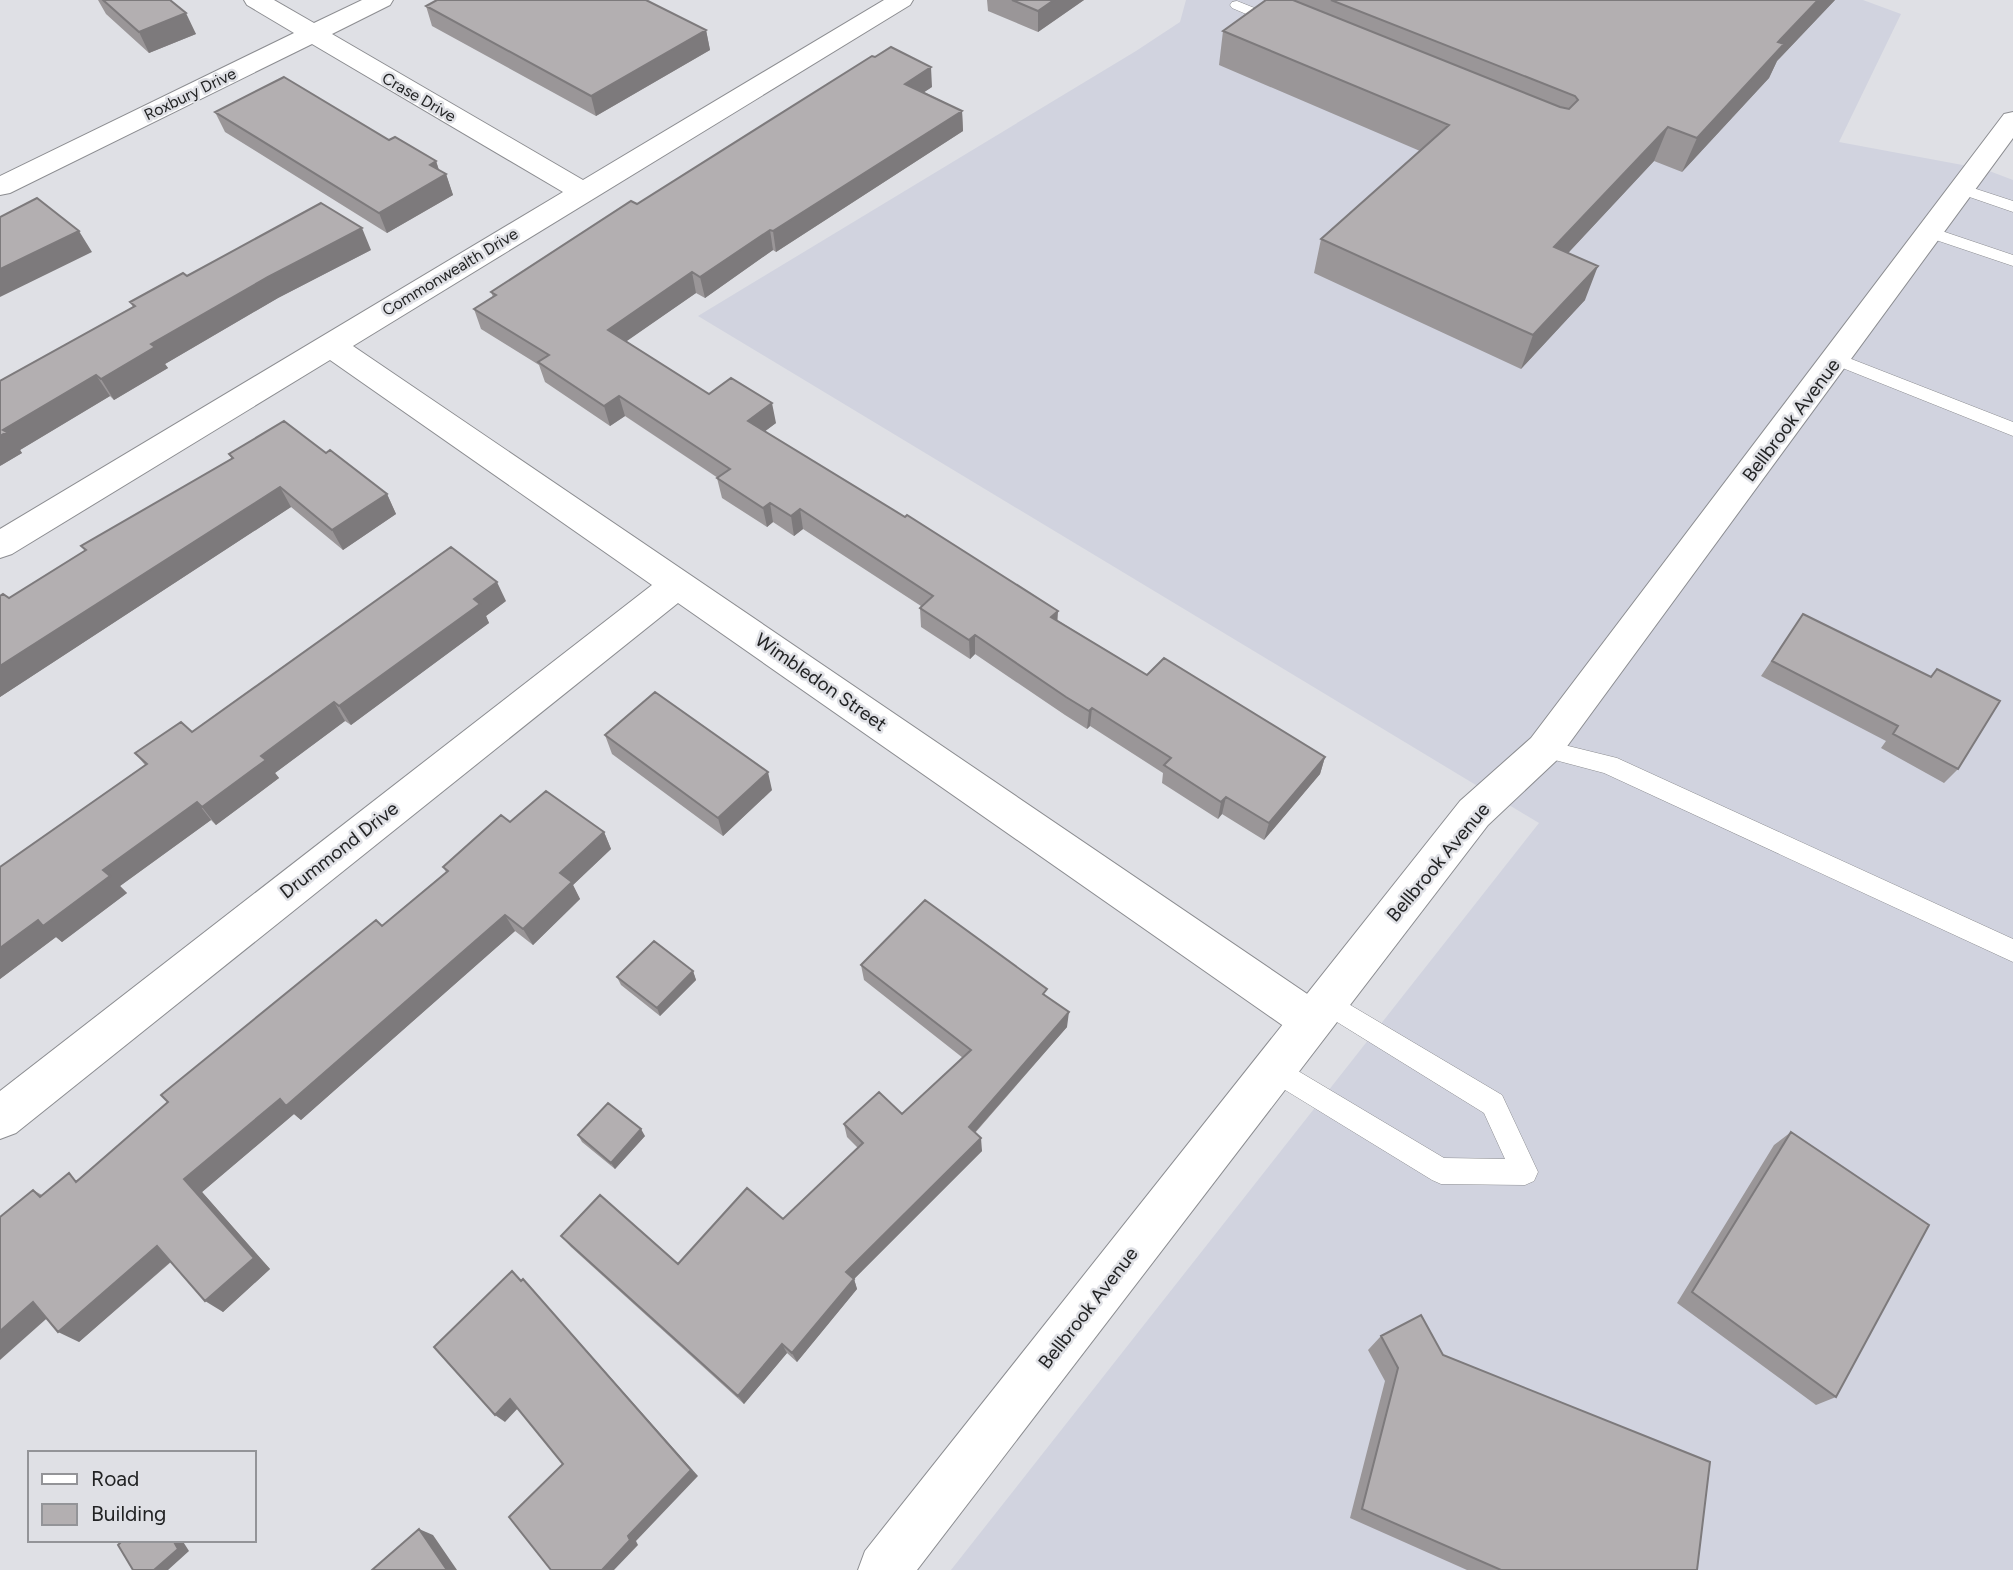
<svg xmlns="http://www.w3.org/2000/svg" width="2013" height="1570" font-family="Figtree,sans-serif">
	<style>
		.built { fill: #d1d3df }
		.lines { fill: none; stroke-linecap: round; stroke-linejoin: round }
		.lane-casing { stroke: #8c8d91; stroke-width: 1 }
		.street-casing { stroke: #8c8d91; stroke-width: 2 }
		.secondary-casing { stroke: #8c8d91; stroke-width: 2 }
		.lane { fill: #fff; fill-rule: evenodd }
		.street { fill: #fff; fill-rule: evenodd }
		.secondary { fill: #fff; fill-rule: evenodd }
		.wall { fill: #9a9698 }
		.shaded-wall { fill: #7d7a7c }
		.building { fill: #b3afb1; stroke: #7d7a7c; stroke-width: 2 }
		.labels { text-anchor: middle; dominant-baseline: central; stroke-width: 5; stroke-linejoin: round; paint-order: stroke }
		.far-street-label { font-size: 16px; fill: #222324; stroke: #dfe0e5 }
		.street-label { font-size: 19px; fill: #222324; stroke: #dfe0e5 }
	</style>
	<rect width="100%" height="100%" fill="#dfe0e5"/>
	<path class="built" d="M 1186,0 L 1863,0 L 1901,14 L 1839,142 L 1984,169 L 2013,180 L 2013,1570 L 951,1570 L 1539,823 L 698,316 L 1136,51 L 1180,22 Z"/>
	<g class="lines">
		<g class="lane-casing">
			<path id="lane" d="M 1237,1 L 1282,19 L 1284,22 L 1277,26 L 1272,25 L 1232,8 L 1230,5 L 1232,2 Z
				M 1961,184 L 2013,201 L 2013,212 L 1955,192 L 1953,189 Z
				M 1930,227 L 2013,255 L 2013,266 L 1924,236 L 1922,232 L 1924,228 Z
				M 1836,353 L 2013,422 L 2013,436 L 1830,363 L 1827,359 Z
				M 1544,740 L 1617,758 L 2013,939 L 2013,962 L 1604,773 L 1536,755 L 1533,749 L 1536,743 Z
				M 1325,990 L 1502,1095 L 1538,1172 L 1534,1181 L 1525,1185 L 1441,1184 L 1432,1180 L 1264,1077 L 1260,1068 L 1264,1059 L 1273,1056 L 1444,1158 L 1505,1159 L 1484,1113 L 1316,1009 L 1312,1001 L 1316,993 Z"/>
		</g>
		<g class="street-casing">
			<path id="street" d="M 244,0 L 274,0 L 314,23 L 362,0 L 393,0 L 390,5 L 332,34 L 583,180 L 884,0 L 913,0 L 910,5 L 353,346 L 1325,1006 L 1331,1020 L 1325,1034 L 1310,1040 L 1295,1034 L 678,603 L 16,1133 L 0,1139 L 0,1091 L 652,585 L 330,360 L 12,554 L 0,558 L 0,529 L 563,192 L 312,44 L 10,193 L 0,195 L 0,176 L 294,33 L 247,5 Z"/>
		</g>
		<g class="secondary-casing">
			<path id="secondary" d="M 2013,112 L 2013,138 L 1557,760 L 1488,825 L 917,1570 L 858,1570 L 865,1551 L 1460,801 L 1531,738 L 2004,114 Z"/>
		</g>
		<use href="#lane" class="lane"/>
		<use href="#street" class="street"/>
		<use href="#secondary" class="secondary"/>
	</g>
	<path class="wall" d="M 98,0 L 170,0 L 196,34 L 149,53 L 106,14 Z
		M 987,0 L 1084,0 L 1038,32 L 988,11 Z
		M 1266,0 L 1835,0 L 1777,61 L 1769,78 L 1682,172 L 1654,161 L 1568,253 L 1585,300 L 1521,369 L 1314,273 L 1321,239 L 1420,151 L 1219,65 L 1223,31 Z
		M 426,6 L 706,30 L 710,50 L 596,116 L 432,26 Z
		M 932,87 L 924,92 L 962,111 L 963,131 L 776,252 L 773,250 L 705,298 L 696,293 L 626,341 L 709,394 L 776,423 L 765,431 L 1057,620 L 1147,675 L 1325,757 L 1320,774 L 1264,840 L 1222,814 L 1218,819 L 1162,783 L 1163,773 L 1090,726 L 1087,729 L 1065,715 L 975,654 L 970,659 L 921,627 L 920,608 L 921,606 L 803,529 L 794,536 L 773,522 L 767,527 L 722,498 L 717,478 L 718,478 L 625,416 L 610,426 L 545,382 L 539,365 L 481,329 L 474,309 L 493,297 L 491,292 L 637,204 Z
		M 215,112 L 389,140 L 436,161 L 439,170 L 446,174 L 453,195 L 387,233 L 225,132 Z
		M 371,250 L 278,298 L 165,364 L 168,368 L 114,400 L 110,396 L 20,450 L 22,453 L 0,466 L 133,307 L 130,302 L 187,276 Z
		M 326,453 L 387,494 L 396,514 L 343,550 L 291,507 L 0,697 L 0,596 L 9,598 L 85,551 L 81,546 L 232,459 L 229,454 Z
		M 506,601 L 486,616 L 489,623 L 351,725 L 345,721 L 275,773 L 279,778 L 216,825 L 211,820 L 120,886 L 127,893 L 62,942 L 56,937 L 0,979 L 0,867 L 145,765 L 135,753 L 192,732 Z
		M 1803,614 L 1930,677 L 1937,669 L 1958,769 L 1944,783 L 1881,748 L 1886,741 L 1761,676 Z
		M 605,735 L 772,790 L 723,836 L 612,754 Z
		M 510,822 L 604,832 L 611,849 L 573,885 L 580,899 L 533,945 L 515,931 L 301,1120 L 294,1114 L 202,1192 L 270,1269 L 223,1312 L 171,1262 L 79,1342 L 33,1190 L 42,1195 L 79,1179 L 446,872 L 443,867 Z
		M 861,965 L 1046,996 L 1067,1027 L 975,1133 L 982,1151 L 854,1279 L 857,1289 L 797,1362 L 787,1353 L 744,1404 L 571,1247 L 561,1236 L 678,1264 L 783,1219 L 858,1148 L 847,1137 L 844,1124 L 902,1114 L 963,1058 L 864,980 Z
		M 693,971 L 696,980 L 660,1016 L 621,985 L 617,977 Z
		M 1791,1132 L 1836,1397 L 1816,1405 L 1677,1303 L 1774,1145 Z
		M 578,1135 L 645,1136 L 615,1169 L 582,1142 Z
		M 1381,1336 L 1443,1355 L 1697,1570 L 1467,1570 L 1350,1518 L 1385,1381 L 1368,1350 Z"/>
	<path class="shaded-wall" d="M 1054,0 L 1084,0 L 1038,32 L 1038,11 Z
		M 1818,0 L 1835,0 L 1777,61 L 1769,78 L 1682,172 L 1697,138 L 1778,42 Z
		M 186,13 L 196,34 L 149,53 L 139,32 Z
		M 706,30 L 710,50 L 596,116 L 591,96 Z
		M 931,67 L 932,87 L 906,104 L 905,84 Z
		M 962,111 L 963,131 L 776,252 L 773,231 Z
		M 1668,127 L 1654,161 L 1542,281 L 1554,247 Z
		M 436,161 L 441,177 L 446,174 L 453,195 L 387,233 L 379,213 L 430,165 Z
		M 362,228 L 371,250 L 278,298 L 165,364 L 168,368 L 114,400 L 101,379 L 151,344 L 268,277 Z
		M 770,230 L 773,250 L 705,298 L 700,277 Z
		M 79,231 L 92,252 L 0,297 L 0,269 Z
		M 1598,266 L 1585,300 L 1521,369 L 1533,335 Z
		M 692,272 L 696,293 L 614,350 L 608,330 Z
		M 96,375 L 110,396 L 20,450 L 22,453 L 0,466 L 0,436 L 3,430 Z
		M 619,396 L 625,416 L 610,426 L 604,406 Z
		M 772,403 L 776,423 L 752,441 L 748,421 Z
		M 280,487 L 291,507 L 0,697 L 0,666 Z
		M 387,494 L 396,514 L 343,550 L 332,530 Z
		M 770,503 L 773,522 L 767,527 L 763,508 Z
		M 800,509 L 803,529 L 794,536 L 791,516 Z
		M 497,582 L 506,601 L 486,616 L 489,623 L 351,725 L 339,706 L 474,599 Z
		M 1058,611 L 1057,629 L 1051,617 Z
		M 975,635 L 975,654 L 970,659 L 969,640 Z
		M 334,702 L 345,721 L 275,773 L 279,778 L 216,825 L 202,807 L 261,756 Z
		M 1092,708 L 1090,726 L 1087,729 L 1089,711 Z
		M 1325,757 L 1320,774 L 1264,840 L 1269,823 Z
		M 768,772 L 772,790 L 723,836 L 718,818 Z
		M 1226,797 L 1222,814 L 1218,819 L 1221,802 Z
		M 197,802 L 211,820 L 120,886 L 127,893 L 62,942 L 56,937 L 0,979 L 0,948 L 103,870 Z
		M 604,832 L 611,849 L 573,885 L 580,899 L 533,945 L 523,929 L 560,873 Z
		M 505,915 L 515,931 L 301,1120 L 294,1114 L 202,1192 L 270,1269 L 223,1312 L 205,1301 L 184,1179 L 280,1099 Z
		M 693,971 L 696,980 L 660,1016 L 657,1008 Z
		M 1069,1012 L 1067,1027 L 969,1139 L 969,1127 Z
		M 641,1129 L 645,1136 L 615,1169 L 611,1163 Z
		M 981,1138 L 982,1151 L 850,1283 L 846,1272 Z
		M 157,1246 L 176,1257 L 79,1342 L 58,1332 Z
		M 523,1279 L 698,1476 L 636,1541 L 638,1545 L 614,1570 L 602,1570 Z
		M 854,1279 L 857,1289 L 797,1362 L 792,1353 Z
		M 33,1302 L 54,1312 L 0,1360 L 0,1331 Z
		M 782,1344 L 787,1353 L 744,1404 L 738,1396 Z
		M 510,1399 L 520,1406 L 505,1422 L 495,1415 Z
		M 419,1529 L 433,1535 L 457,1570 L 447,1570 Z
		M 173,1540 L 182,1540 L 189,1551 L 168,1570 L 154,1570 Z"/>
	<path class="building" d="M 103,0 L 170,0 L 186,13 L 139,32 Z
		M 437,0 L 646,0 L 706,30 L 591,96 L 426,6 Z
		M 1012,0 L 1054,0 L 1038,11 Z
		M 1266,0 L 1293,0 L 1560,107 L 1569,109 L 1578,100 L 1575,96 L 1331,0 L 1818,0 L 1778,42 L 1784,44 L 1697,138 L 1668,127 L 1554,247 L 1598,266 L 1533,335 L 1321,239 L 1449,125 L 1223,31 Z
		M 891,47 L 931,67 L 905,84 L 962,111 L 773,231 L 770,230 L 700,277 L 692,272 L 608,330 L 709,394 L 731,378 L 772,403 L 748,421 L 905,517 L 907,515 L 1058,611 L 1051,617 L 1147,675 L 1164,658 L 1325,757 L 1269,823 L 1226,797 L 1221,802 L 1164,765 L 1171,758 L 1092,708 L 1089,711 L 1066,697 L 975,635 L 969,640 L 920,608 L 933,596 L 800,509 L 791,516 L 770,503 L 763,508 L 717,478 L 730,469 L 619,396 L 604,406 L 538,362 L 549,355 L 474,309 L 496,295 L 491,292 L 631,201 L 637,204 L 872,56 L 875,57 Z
		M 284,77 L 389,140 L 395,137 L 436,161 L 430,165 L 446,174 L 379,213 L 215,112 Z
		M 37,198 L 79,231 L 0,269 L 0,217 Z
		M 321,203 L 362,228 L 268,277 L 151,344 L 155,347 L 101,379 L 96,375 L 3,430 L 7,432 L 0,436 L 0,381 L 135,306 L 130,302 L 183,273 L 187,276 Z
		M 284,421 L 326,453 L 330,450 L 387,494 L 332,530 L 280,487 L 0,666 L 0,596 L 3,594 L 9,598 L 86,550 L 81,546 L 233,458 L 229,454 Z
		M 451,547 L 497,582 L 474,599 L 480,604 L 339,706 L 334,702 L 261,756 L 266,760 L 202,807 L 197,802 L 103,870 L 110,876 L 43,926 L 38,920 L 0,948 L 0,867 L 147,764 L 135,753 L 181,722 L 192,732 Z
		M 1803,614 L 1931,677 L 1937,669 L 2000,701 L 1958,769 L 1893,734 L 1898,726 L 1772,661 Z
		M 655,692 L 768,772 L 718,818 L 605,735 Z
		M 546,791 L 604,832 L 560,873 L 572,882 L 523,929 L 505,915 L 286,1106 L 280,1099 L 184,1179 L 254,1258 L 205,1301 L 157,1246 L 58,1332 L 33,1302 L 0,1331 L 0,1217 L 33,1190 L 40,1197 L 69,1173 L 76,1182 L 168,1102 L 161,1095 L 376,920 L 382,926 L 448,871 L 443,867 L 501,815 L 510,822 Z
		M 925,900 L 1047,989 L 1043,994 L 1069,1012 L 969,1127 L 981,1138 L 846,1272 L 854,1279 L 792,1353 L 782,1344 L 738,1396 L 561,1236 L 600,1195 L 678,1264 L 747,1188 L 783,1219 L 863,1143 L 844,1124 L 879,1092 L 902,1114 L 971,1050 L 861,965 Z
		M 654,941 L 693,971 L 657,1008 L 617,977 Z
		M 608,1103 L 641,1129 L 611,1163 L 578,1135 Z
		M 1791,1132 L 1929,1225 L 1836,1397 L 1692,1292 Z
		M 512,1271 L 521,1281 L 523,1279 L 691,1470 L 628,1536 L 630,1540 L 602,1570 L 551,1570 L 509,1517 L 563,1464 L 510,1399 L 495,1415 L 434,1347 Z
		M 1421,1315 L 1443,1355 L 1710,1462 L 1697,1570 L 1501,1570 L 1362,1509 L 1398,1368 L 1381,1336 Z
		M 419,1529 L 447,1570 L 372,1570 Z
		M 123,1540 L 173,1540 L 178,1549 L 154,1570 L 133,1570 L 118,1545 Z"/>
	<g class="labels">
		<g class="far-street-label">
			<text transform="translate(190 94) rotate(-26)">Roxbury Drive</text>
			<text transform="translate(419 97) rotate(30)">Crase Drive</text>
			<text transform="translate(450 272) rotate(-31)">Commonwealth Drive</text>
		</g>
		<g class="street-label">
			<text transform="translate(1791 420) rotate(-53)">Bellbrook Avenue</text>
			<text transform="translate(821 682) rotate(35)">Wimbledon Street</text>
			<text transform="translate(339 850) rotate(-38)">Drummond Drive</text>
			<text transform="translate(1438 862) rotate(-50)">Bellbrook Avenue</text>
			<text transform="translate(1088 1308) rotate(-52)">Bellbrook Avenue</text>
		</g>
	</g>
	<rect x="28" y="1451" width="228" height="91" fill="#dfe0e5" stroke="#939498" stroke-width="2"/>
	<rect x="42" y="1474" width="35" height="10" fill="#ffffff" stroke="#939498" stroke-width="2"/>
	<text x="91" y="1486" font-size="21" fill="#222324">Road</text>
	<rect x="42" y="1504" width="35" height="21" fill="#b3afb1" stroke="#939498" stroke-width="2"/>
	<text x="91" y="1521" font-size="21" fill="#222324">Building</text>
</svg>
